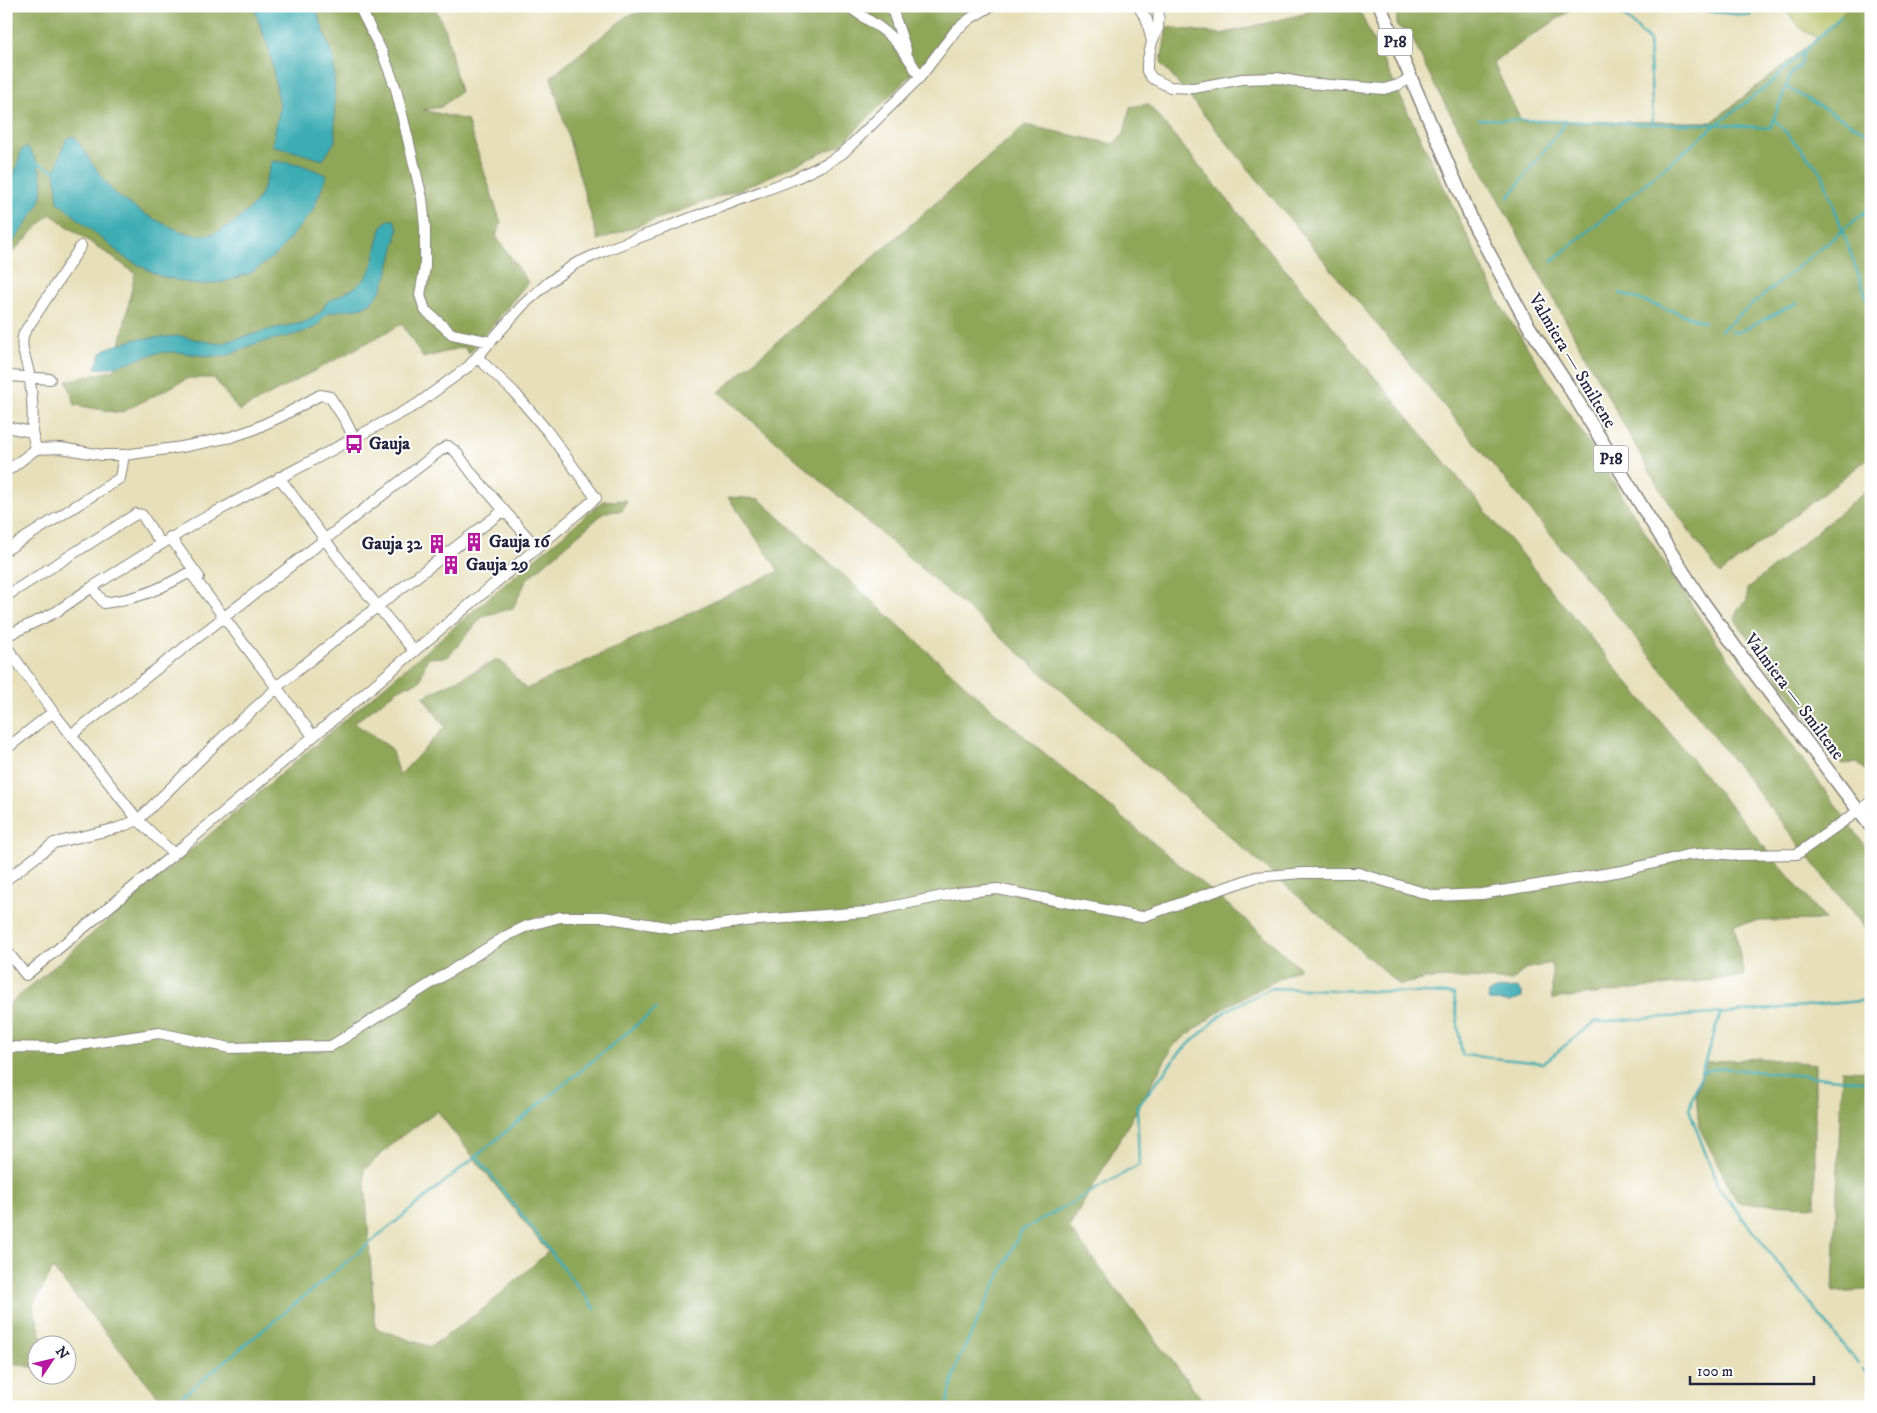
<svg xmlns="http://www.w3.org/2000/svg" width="1877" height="1413" font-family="'IM FELL DW Pica',serif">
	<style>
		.green { fill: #b3c062; stroke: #6a714e }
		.forest { fill: #8ea658; stroke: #58644a; fill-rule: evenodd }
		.water { fill: #3cadb4; stroke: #2f6878 }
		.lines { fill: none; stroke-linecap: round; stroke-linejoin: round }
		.stream { stroke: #3cadb4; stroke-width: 2.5 }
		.minor-casing { stroke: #84807a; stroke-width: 12 }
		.major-casing { stroke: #84807a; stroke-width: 15 }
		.minor { stroke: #fff; stroke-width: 10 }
		.major { stroke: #fff; stroke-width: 12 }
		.labels { text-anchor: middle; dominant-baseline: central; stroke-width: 4; stroke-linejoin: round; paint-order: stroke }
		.shield { fill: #fff; stroke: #646476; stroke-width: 1 }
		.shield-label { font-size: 16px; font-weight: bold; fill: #22223b }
		.street-label { font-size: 18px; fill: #22223b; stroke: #fff }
		.poi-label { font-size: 18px; font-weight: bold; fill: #22223b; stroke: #fff; text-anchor: start }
	</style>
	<rect width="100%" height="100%" fill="#fff"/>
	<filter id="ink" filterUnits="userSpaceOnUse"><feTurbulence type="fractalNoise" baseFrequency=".02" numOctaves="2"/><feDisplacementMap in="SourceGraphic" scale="10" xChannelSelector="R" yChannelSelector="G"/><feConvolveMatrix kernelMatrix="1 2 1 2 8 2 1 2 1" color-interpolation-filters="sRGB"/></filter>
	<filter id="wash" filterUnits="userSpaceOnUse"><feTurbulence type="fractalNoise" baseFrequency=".0096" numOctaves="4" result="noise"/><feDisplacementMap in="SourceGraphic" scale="20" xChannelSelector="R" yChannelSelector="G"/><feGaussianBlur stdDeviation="1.12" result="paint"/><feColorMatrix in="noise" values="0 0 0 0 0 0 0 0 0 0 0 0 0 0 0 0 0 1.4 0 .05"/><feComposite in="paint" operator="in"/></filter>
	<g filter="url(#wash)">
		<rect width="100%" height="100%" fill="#e7dfb9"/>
		<path class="green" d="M 1782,6 L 1849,6 L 1841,16 L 1864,61 L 1802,30 Z"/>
		<path class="forest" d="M 6,6 L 434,6 L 446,31 L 460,92 L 441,107 L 423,110 L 467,120 L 501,223 L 496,236 L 528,282 L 469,354 L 464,347 L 423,358 L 402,324 L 239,411 L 214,378 L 189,378 L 120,413 L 75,405 L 67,381 L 115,370 L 135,273 L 50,214 L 6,259 Z
			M 661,6 L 971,6 L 925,61 L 842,144 L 746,187 L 598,240 L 551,77 L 627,16 Z
			M 1315,6 L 1357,6 L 1501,306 L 1703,623 L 1871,854 L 1871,930 L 1867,931 L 1654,660 L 1161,63 L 1167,27 L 1221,34 L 1304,14 Z
			M 1397,6 L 1577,6 L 1493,62 L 1521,121 L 1712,122 L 1834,25 L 1849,6 L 1871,6 L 1871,456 L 1720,574 L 1659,488 L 1435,86 L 1409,32 L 1397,27 Z
			M 1148,104 L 1825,920 L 1759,921 L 1734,924 L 1744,976 L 1552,999 L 1552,963 L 1525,969 L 1512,981 L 1467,978 L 1425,979 L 1400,985 L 719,392 L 1025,125 L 1113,144 L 1124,134 L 1130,107 Z
			M 1871,487 L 1871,775 L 1857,763 L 1842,764 L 1735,620 L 1737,610 L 1747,600 L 1747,589 Z
			M 728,497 L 759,499 L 996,713 L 1244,918 L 1300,968 L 1225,1007 L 1174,1045 L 1069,1228 L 1208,1407 L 167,1407 L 53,1269 L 33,1305 L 44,1345 L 38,1346 L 37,1368 L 11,1363 L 6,1367 L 6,1007 L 603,501 L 627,500 L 622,511 L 605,512 L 527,579 L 513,608 L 483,616 L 448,657 L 427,658 L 420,681 L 399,689 L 354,723 L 391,748 L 399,776 L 445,727 L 423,697 L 499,659 L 526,689 L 779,571 ZM 437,1111 L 548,1252 L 486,1307 L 430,1347 L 375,1328 L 364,1170 L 399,1138 Z
			M 1758,1058 L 1815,1064 L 1815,1206 L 1738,1203 L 1699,1127 L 1696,1094 L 1707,1062 Z
			M 1842,1070 L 1871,1071 L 1871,1286 L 1866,1290 L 1833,1292 Z"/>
		<path class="water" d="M 253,6 L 315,6 L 334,60 L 335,141 L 323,160 L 272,145 L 280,107 L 269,49 Z
			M 74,136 C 86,153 98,173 111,189 C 121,200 144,214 158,221 C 173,228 188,236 205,235 C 223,234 250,212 259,197 C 265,186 268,172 272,161 L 299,164 L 327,175 L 313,210 L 278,253 L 251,273 L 224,282 L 197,285 L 160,276 L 125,258 L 58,202 L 55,171 L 66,139 Z
			M 27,147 C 38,159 46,182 41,199 C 37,211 15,239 6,252 L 6,200 L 22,149 Z
			M 389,220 L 394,220 L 398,229 C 394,246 388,281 378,295 C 364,313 349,307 330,313 C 322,315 321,325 313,328 C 294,337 275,338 255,344 C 244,347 234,355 223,356 C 201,358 179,349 158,353 C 143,356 108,372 95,368 L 101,353 L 107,348 L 136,339 L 179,336 L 219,344 L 275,328 L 302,323 L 313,318 L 321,312 L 327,302 L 354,288 L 365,279 L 372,267 L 381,229 L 384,223 Z
			M 1517,988 L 1522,992 L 1522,998 L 1510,1002 L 1490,1001 L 1488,999 L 1489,992 L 1500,989 Z"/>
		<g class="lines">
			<path class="stream" d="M 1614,6 L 1649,40 L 1653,124 L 1717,124 L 1770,128 L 1791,74 L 1801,65 L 1803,54
				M 1664,6 L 1751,16
				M 1786,87 L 1871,135
				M 1479,119 L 1653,124
				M 1774,119 L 1822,173 L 1871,310
				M 37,163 L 55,171
				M 1508,198 L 1567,121
				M 1552,261 L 1717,124 L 1767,86 L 1841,16
				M 1620,293 L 1705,322
				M 1721,330 L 1871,207
				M 1731,331 L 1737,333 L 1797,303
				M 1721,1013 L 1689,1109 L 1718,1187 L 1858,1364
				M 1701,1072 L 1721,1068 L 1871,1082
				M 476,1156 L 595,1309
				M 1863,1369 L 1871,1376
				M 169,1407 L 656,1009
				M 946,1407 L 958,1361 L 1021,1231 L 1139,1165 L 1137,1107 L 1180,1052 L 1227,1010 L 1272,988 L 1454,994 L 1462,1055 L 1543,1063 L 1595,1022 L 1728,1013 L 1871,1000"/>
		</g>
	</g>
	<g filter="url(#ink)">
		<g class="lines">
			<g class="minor-casing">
				<path id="minor" d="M 359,6 L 383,54 L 396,89 L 422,198 L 425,227 L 425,267 L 420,295 L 425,310 L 452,334 L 491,342
					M 848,6 C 859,15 873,22 884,31 C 900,43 910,60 920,77
					M 891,6 L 906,50
					M 1138,6 L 1147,20 L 1152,42 L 1147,63 L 1147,71 L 1152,78 L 1170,87 L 1194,88 L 1242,79 L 1277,78 L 1305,83 L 1384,89 L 1398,85 L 1411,78
					M 1152,42 L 1158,28 L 1159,6
					M 6,373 L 10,376 L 50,379
					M 6,427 L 32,432 L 36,449 L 6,472
					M 32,432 C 34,412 32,394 29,374 C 27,360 19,347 24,333 L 81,246
					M 124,455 L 182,447 L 231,437 L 252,430 L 284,415 L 320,395 L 330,397 L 345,420 L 354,438
					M 279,477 L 340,560 L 414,651
					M 170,537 L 199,577
					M 6,550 L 120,478 L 124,455 L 102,455 L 61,448 L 36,449
					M 6,596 L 136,514 L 142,515 L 161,544
					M 6,636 L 56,612 L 92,587 L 199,521 L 416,405 L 469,366 L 523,305 L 549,282 L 575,264 L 606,250 L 792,180 L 827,163 L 843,153 L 920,77 L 956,30 L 971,18 L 991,6
					M 6,646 L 53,712 L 6,749
					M 71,735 L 441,450 L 448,446 L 456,452 L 474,476 L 537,548
					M 313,736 L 277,688 L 279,685 L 378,606 L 503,511
					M 174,854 L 596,498 L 548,432 L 514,392 L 478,358
					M 6,880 L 54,843 L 118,828 L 138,820 L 53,712
					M 6,950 L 26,975 L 174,854 L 138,820 L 224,736 L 277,688 L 190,572 C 158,590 141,598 104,603 L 92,587
					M 6,1047 L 60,1048 L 159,1033 L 230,1048 L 331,1046 L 508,935 L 527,926 L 560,917 L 604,917 L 672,928 L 703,927 L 745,921 L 866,912 L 957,893 L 997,889 L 1141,917 L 1256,877 L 1302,873 L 1358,873 L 1434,896 L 1482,894 L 1622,871 L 1687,855 L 1711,853 L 1737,855 L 1797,854 L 1871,802"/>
			</g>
			<g class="major-casing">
				<path id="major" d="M 1380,6 L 1475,227 L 1528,325 L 1567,384 L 1649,518 L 1700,598 L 1746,662 L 1871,827"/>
			</g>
			<use href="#minor" class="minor"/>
			<use href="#major" class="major"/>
		</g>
	</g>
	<defs>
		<g id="bus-bare" transform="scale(1.5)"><path d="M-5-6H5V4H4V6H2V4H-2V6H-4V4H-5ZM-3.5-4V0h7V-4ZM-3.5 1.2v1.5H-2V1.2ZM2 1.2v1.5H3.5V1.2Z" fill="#b5179e" stroke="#fff" stroke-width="2.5" paint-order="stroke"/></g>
		<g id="building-bare" transform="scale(1.5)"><path d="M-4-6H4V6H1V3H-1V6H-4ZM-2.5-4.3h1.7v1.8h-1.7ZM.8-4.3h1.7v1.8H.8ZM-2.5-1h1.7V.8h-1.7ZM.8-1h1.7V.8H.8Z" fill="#b5179e" stroke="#fff" stroke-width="2.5" paint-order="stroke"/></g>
	</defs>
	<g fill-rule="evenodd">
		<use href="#bus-bare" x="354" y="444"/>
		<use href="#building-bare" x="474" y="542"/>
		<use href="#building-bare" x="437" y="544"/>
		<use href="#building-bare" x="451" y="565"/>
	</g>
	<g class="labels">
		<g class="shield">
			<rect x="1377.5" y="28.5" width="35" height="27" rx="4"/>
			<rect x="1593.5" y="445.5" width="35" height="27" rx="4"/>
		</g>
		<g class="shield-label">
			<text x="1395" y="42">P18</text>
			<text x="1611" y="459">P18</text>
		</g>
		<g class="street-label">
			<text transform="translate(1572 361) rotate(59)">Valmiera — Smiltene</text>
			<text transform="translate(1794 697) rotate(53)">Valmiera — Smiltene</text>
		</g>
		<g class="poi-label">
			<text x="369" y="444">Gauja</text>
			<text x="489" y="542">Gauja 16</text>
			<text x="422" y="544" text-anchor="end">Gauja 32</text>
			<text x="466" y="565">Gauja 29</text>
		</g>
	</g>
	<rect width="1877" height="1413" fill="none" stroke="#fff" stroke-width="25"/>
	<g transform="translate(52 1360) rotate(55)"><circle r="24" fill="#ffffff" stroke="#a7a7b1"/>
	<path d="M0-4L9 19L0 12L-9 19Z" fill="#b5179e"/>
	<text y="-8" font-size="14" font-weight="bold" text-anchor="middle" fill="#22223b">N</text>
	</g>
	<path d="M1690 1376v8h124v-8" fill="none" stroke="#22223b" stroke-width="2.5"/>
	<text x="1697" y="1376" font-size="15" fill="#22223b" stroke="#ffffff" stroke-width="4" paint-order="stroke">100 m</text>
</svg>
